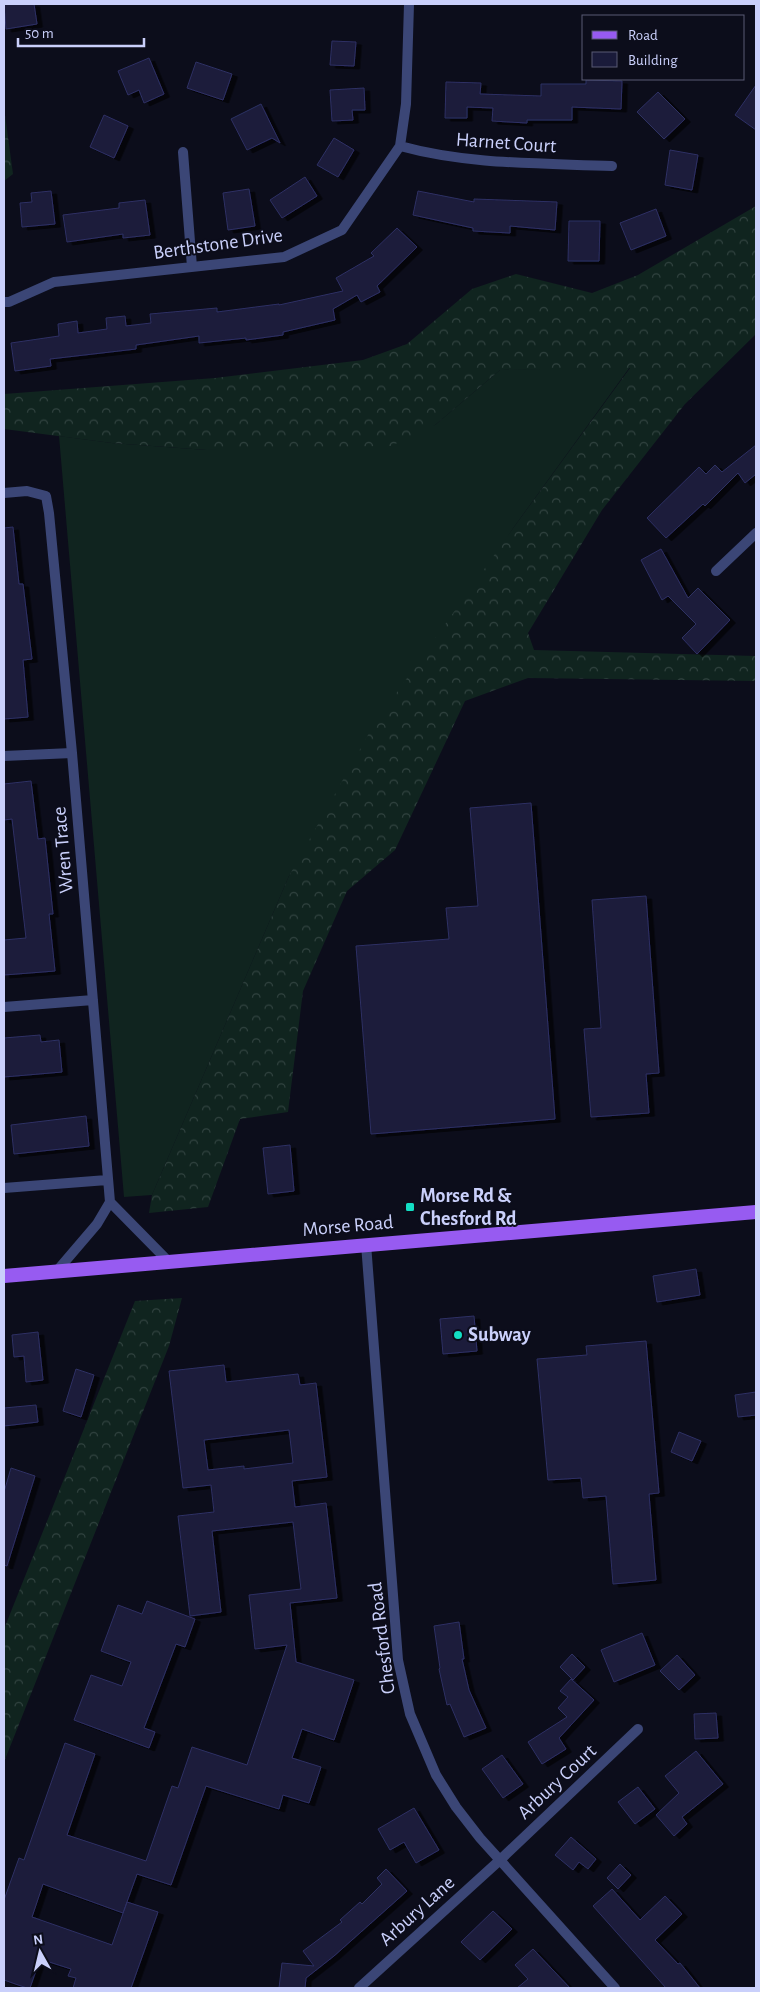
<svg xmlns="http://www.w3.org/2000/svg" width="760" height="1992" font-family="'Alegreya Sans',sans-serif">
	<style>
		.grass { fill: #10241f }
		.forest { fill: url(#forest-crowns) }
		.building { fill: #1a1b3a; stroke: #2e3064; fill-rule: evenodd; filter: url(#shadow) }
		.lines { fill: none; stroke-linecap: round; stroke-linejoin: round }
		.minor { stroke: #3b4676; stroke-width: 10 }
		.primary { stroke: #975bf1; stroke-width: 14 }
		.poi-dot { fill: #13dec4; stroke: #0c0d1b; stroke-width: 2 }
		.labels { text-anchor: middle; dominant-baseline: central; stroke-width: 4; stroke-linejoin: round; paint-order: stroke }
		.street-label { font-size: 20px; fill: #cad0fb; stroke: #0c0d1b }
		.poi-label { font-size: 20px; font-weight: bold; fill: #cad0fb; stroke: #0c0d1b; text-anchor: start }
	</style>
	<defs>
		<pattern id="forest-crowns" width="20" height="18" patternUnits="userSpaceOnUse" patternTransform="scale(1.25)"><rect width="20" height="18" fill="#10241f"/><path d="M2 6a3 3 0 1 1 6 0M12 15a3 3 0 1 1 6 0" fill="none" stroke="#314340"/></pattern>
		<filter id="shadow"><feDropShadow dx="5.5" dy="3" stdDeviation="0" flood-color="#0009"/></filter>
	</defs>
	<rect width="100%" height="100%" fill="#0c0d1b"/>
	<path class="grass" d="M 630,367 L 514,527 L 289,876 L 152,1195 L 124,1197 L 59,436 L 112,443 L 207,450 L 435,425 L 500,370 Z"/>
	<path class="forest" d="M 4,108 L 13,174 L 4,181 Z
		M 756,206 L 756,334 L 685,404 L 602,510 L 528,633 L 534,650 L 756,656 L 756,681 L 528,678 L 465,701 L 395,850 L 347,891 L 303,991 L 288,1112 L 240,1119 L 208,1207 L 149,1213 L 152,1195 L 289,876 L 373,726 L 514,527 L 630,368 L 500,370 L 435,425 L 391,446 L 207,450 L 112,443 L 4,429 L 4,394 L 215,378 L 363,360 L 407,344 L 472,289 L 516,274 L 592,293 L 638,275 Z
		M 182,1298 L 169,1346 L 4,1762 L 4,1629 L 135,1301 Z"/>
	<path class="building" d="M 4,4 L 34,4 L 37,24 L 6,29 Z
		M 332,41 L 356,42 L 354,66 L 330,65 Z
		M 149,58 L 164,94 L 144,103 L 139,90 L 128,95 L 118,71 Z
		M 196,62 L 232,74 L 223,100 L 187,88 Z
		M 586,80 L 622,81 L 621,109 L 572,107 L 572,120 L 527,120 L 527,123 L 492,121 L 493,108 L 467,107 L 467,118 L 445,118 L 446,82 L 481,83 L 480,94 L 541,96 L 541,84 L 586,84 Z
		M 756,85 L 756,130 L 735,115 Z
		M 364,88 L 365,110 L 352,110 L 353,120 L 332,121 L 330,90 Z
		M 658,92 L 685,119 L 664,139 L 637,112 Z
		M 261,104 L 280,143 L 272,138 L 247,150 L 231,119 Z
		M 104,115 L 128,126 L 114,158 L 90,147 Z
		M 334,138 L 354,150 L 338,177 L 317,165 Z
		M 670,150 L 698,155 L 692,190 L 665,185 Z
		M 305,177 L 317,196 L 282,218 L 270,200 Z
		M 249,189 L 255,226 L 228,230 L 223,193 Z
		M 51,191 L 55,224 L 22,227 L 20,203 L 32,202 L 31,193 Z
		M 418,191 L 474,202 L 474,199 L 557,202 L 555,230 L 510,226 L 510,233 L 473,231 L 473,228 L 413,215 Z
		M 145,200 L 150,235 L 123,238 L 123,234 L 67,242 L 63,215 L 119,208 L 119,203 Z
		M 656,209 L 666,236 L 631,250 L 620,223 Z
		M 569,221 L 600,221 L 599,261 L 568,261 Z
		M 397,228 L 417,247 L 377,286 L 380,292 L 361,302 L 357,295 L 333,309 L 335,320 L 283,332 L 283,335 L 246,340 L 246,338 L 199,343 L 199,336 L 136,345 L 136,349 L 50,359 L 51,366 L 15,371 L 11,343 L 59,336 L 58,324 L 77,321 L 78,333 L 107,329 L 106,318 L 125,316 L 126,326 L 151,323 L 150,314 L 217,308 L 217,312 L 279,304 L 279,305 L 343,291 L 336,278 L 374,256 L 371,253 Z
		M 756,445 L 756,474 L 745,483 L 738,473 L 705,506 L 703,504 L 666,538 L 647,518 L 699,467 L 706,474 L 715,465 L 722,472 Z
		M 13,527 L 19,584 L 23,584 L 32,659 L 23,660 L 28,717 L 4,719 L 4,528 Z
		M 661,549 L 688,598 L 698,588 L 730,620 L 697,654 L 682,638 L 696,624 L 668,596 L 662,600 L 641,560 Z
		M 31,781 L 38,839 L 45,838 L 53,914 L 49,914 L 55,971 L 4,975 L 4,940 L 26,938 L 12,819 L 4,820 L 4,784 Z
		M 531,803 L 555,1119 L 371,1134 L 356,946 L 449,939 L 446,908 L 478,906 L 470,808 Z
		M 646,896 L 659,1073 L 646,1074 L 649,1113 L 591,1117 L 584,1029 L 601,1028 L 592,900 Z
		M 40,1035 L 41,1042 L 59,1040 L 62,1072 L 4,1077 L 4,1038 Z
		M 86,1116 L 89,1146 L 14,1154 L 11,1125 Z
		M 290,1145 L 294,1191 L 268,1194 L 263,1148 Z
		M 696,1269 L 700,1295 L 657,1302 L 653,1276 Z
		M 474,1316 L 477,1351 L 443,1354 L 440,1319 Z
		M 38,1332 L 43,1380 L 26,1382 L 24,1356 L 14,1357 L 12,1335 Z
		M 646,1341 L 659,1493 L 649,1494 L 656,1580 L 613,1584 L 606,1496 L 583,1498 L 581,1478 L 548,1480 L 537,1359 L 587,1355 L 586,1346 Z
		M 224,1365 L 226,1382 L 298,1374 L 300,1385 L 316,1383 L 327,1477 L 292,1481 L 295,1507 L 326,1503 L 337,1598 L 290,1603 L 296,1662 L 354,1680 L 334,1740 L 302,1729 L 292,1758 L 321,1767 L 309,1803 L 283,1795 L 279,1809 L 206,1786 L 171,1885 L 137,1874 L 123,1913 L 43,1884 L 32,1917 L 112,1945 L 127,1902 L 158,1912 L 131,1988 L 73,1988 L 76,1978 L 68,1976 L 71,1969 L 40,1959 L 30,1988 L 27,1988 L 4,1980 L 4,1900 L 19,1858 L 24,1860 L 65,1743 L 95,1754 L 67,1835 L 146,1861 L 172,1786 L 178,1788 L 192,1747 L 247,1765 L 287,1645 L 255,1649 L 249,1595 L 301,1589 L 293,1522 L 212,1531 L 221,1612 L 190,1616 L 178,1516 L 214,1512 L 211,1485 L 183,1488 L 169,1371 ZM 289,1430 L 293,1463 L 244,1469 L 244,1466 L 208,1470 L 204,1440 Z
		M 76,1369 L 94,1375 L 81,1417 L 63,1411 Z
		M 756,1392 L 756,1415 L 738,1417 L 735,1395 Z
		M 36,1405 L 38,1422 L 4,1426 L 4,1408 Z
		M 679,1432 L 701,1441 L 692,1461 L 671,1452 Z
		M 11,1468 L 35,1476 L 7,1566 L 4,1565 L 4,1492 Z
		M 147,1601 L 195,1619 L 185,1647 L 176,1644 L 144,1728 L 155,1732 L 149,1748 L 74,1720 L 91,1675 L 122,1686 L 131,1662 L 101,1651 L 118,1605 L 142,1614 Z
		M 459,1622 L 464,1659 L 462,1659 L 469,1690 L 486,1728 L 464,1737 L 450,1704 L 447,1705 L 439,1669 L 440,1668 L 434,1626 Z
		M 642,1633 L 655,1665 L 614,1682 L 601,1650 Z
		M 572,1654 L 585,1667 L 573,1680 L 560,1667 Z
		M 677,1655 L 695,1675 L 679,1690 L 660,1671 Z
		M 571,1679 L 594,1700 L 559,1738 L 566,1749 L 542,1764 L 528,1742 L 567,1717 L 558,1708 L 568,1697 L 560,1691 Z
		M 716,1713 L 718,1738 L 695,1739 L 694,1714 Z
		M 696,1751 L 723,1784 L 682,1817 L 687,1824 L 674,1836 L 656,1815 L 679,1793 L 665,1776 Z
		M 502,1755 L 523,1784 L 503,1798 L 482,1769 Z
		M 638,1787 L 655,1809 L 635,1824 L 618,1802 Z
		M 414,1808 L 439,1850 L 416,1863 L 404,1842 L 390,1850 L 378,1829 Z
		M 571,1837 L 596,1859 L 588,1869 L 579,1862 L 573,1870 L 555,1855 Z
		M 620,1864 L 631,1875 L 618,1889 L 607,1878 Z
		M 386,1869 L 407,1891 L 334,1956 L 306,1978 L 305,1988 L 279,1988 L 282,1963 L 314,1966 L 303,1951 L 342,1922 L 340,1920 L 360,1902 L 362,1904 L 382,1884 L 377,1878 Z
		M 612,1889 L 640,1920 L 665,1896 L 682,1914 L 655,1940 L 678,1964 L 680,1963 L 700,1988 L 666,1988 L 593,1906 Z
		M 493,1911 L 512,1929 L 480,1960 L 461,1942 Z
		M 533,1949 L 570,1988 L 517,1988 L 528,1979 L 515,1965 Z"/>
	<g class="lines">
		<path class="minor" d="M 400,146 C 469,165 541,163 612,166
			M 183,152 L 192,267
			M 4,302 L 9,302 L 54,282 L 284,257 L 342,230 L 400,146 L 406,104 L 409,4
			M 4,493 L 27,491 L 46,496 L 49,513 L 72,753 L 110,1202 L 169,1262
			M 716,571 L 756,533
			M 4,756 L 72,753
			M 4,1007 L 93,1000
			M 4,1188 L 107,1180
			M 366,1244 L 398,1660 L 410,1714 L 436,1775 L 456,1807 L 480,1838 L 615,1988
			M 56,1272 L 97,1224 L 110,1202
			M 359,1988 L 500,1860 L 638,1729"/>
		<path class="primary" d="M 4,1276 L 756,1212"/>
	</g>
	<g class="poi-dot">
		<rect x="405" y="1202" width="10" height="10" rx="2.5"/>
		<circle cx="458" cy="1335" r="5"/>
	</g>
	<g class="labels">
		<g class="street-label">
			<text transform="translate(506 143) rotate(4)">Harnet Court</text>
			<text transform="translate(218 244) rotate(-8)">Berthstone Drive</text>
			<text transform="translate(63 850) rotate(-95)">Wren Trace</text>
			<text transform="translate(348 1226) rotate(-5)">Morse Road</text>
			<text transform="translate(382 1638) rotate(-97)">Chesford Road</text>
			<text transform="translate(557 1782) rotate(-43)">Arbury Court</text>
			<text transform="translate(417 1911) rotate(-42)">Arbury Lane</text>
		</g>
		<g class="poi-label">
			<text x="420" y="1196">Morse Rd &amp;<tspan x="420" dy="23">Chesford Rd</tspan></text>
			<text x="468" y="1335">Subway</text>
		</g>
	</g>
	<rect width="760" height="1992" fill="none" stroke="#cad0fb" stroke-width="10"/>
	<rect x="582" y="15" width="162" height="65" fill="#0c0d1b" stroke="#585b75"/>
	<rect x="592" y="31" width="25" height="8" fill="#975bf1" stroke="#585b75"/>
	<text x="628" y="40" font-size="15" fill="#cad0fb">Road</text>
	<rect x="592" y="52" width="25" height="15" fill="#1a1b3a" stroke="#585b75"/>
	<text x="628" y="65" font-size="15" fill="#cad0fb">Building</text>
	<g transform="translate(40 1952) rotate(352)" stroke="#0c0d1b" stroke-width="4" paint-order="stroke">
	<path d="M0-4L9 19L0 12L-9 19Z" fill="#cad0fb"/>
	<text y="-8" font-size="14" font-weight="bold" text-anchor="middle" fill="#cad0fb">N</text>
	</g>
	<path d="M18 38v8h126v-8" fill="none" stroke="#cad0fb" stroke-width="2.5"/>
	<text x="25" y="38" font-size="15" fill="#cad0fb" stroke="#0c0d1b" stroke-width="4" paint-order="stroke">50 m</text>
</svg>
